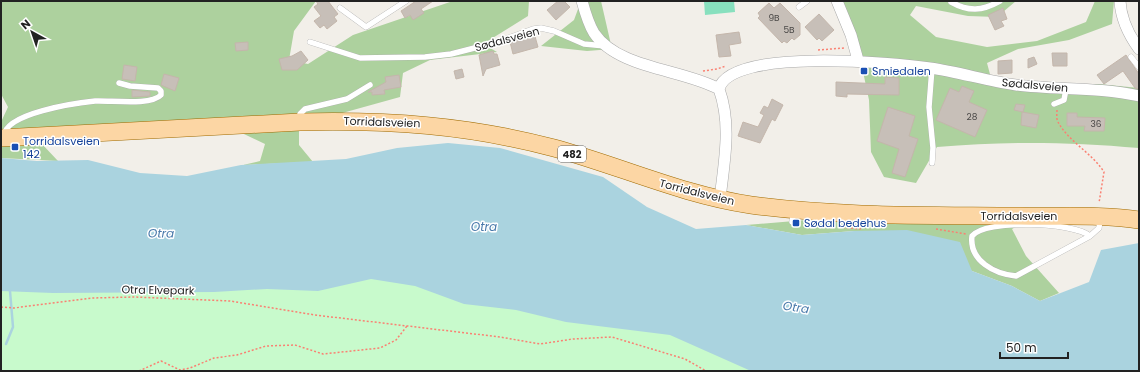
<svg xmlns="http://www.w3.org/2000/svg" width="1140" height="372" font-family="Poppins,sans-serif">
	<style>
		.forest { fill: #add19e }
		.park { fill: #c8facc }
		.pitch { fill: #88e0be }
		.water { fill: #aad3df }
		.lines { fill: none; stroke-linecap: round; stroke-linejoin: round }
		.stream { stroke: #aad3df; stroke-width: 2.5 }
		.building { fill: #c7bfb8; stroke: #c4b6ab }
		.service-casing { stroke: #a9a9a9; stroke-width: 6 }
		.minor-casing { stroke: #a9a9a9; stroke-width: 12 }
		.primary-casing { stroke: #a06b00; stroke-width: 18 }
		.path { stroke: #fa8072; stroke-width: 1.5; stroke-dasharray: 2 2; stroke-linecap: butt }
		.service { stroke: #fff; stroke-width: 5.5 }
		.minor { stroke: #fff; stroke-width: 11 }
		.primary { stroke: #fcd6a4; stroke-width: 17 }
		.transit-dot { fill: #1a4fb4; stroke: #fff; stroke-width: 1.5 }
		.labels { text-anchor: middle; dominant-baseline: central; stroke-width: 3; stroke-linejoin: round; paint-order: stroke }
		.number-label { font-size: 9px; fill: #4b4948 }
		.shield { fill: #fff; stroke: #646464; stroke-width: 1 }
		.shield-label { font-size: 10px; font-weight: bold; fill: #222 }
		.street-label { font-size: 11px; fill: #222; stroke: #fff }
		.transit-label { font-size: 11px; fill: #164399; stroke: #fff; text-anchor: start }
		.water-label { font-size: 12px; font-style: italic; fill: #4a7aab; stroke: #fff }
	</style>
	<rect width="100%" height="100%" fill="#f2efe9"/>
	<path class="forest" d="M 1,1 L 316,1 L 294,31 L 289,60 L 308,64 L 353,35 L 450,2 L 529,1 L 528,16 L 483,44 L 497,52 L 430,60 L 403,73 L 400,97 L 299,125 L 299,145 L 313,162 L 243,165 L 260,161 L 265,144 L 225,125 L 42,144 L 58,161 L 1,158 L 1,122 L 8,107 L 1,94 Z
		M 581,1 L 601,1 L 612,49 L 587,51 L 541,46 L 574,20 Z
		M 840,1 L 1016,1 L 997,17 L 968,16 L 916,6 L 910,15 L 936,37 L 987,47 L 1037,41 L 1086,22 L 1095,1 L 1114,1 L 1112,24 L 1069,40 L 1018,49 L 987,63 L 991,78 L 1041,85 L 1099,84 L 1139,88 L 1139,148 C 1069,142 1007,141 937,147 L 916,183 L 884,177 L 871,152 L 869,100 L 858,48 Z
		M 865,215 L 1034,217 L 1012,229 L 1026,256 L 1059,293 L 1040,301 L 1012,286 L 972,271 L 854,231 L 802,235 L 746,225 Z"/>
	<path class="park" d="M 340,231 L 1020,371 L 1,371 L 1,235 Z"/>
	<path class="pitch" d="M 704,1 L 734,1 L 735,12 L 705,15 Z"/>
	<path class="water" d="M 448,143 L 500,148 L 603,177 L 647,207 L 696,229 L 746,225 L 802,235 L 854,231 L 907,230 L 960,242 L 972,271 L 1012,286 L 1040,301 L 1089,282 L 1101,250 L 1139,243 L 1139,371 L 751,371 L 670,335 L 566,322 L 516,310 L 464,304 L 415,286 L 371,279 L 318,291 L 267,289 L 214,292 L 53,293 L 1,291 L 1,158 L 37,161 L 88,160 L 140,173 L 187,176 L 241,165 L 346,159 L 397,148 Z"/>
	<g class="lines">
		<path class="stream" d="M 6,344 L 13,327 L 10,291"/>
	</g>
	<path class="building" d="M 316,1 L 328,1 L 338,14 L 334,17 L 337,21 L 327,29 L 324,25 L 320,28 L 314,21 L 321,16 L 314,7 L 318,4 Z
		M 416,1 L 433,1 L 421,9 L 424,13 L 413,20 L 410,15 L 405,18 L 401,11 Z
		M 558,1 L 564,1 L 570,7 L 556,20 L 547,10 Z
		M 769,3 L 774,8 L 780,3 L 800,23 L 800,35 L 794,40 L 792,38 L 787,43 L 784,41 L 782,43 L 758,18 L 760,16 L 758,13 Z
		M 1003,8 L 1007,19 L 1001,21 L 1004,26 L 995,30 L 988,15 Z
		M 819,14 L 834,30 L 822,41 L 819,38 L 817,40 L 805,27 Z
		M 739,32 L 741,43 L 729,45 L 731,56 L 719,57 L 716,35 Z
		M 534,33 L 538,47 L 513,54 L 510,42 Z
		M 248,42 L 248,50 L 236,51 L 235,43 Z
		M 301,51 L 308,60 L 297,70 L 282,70 L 279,59 L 292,56 Z
		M 493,51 L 494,54 L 497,54 L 500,65 L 486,69 L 483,76 L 479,55 Z
		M 1052,53 L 1067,53 L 1067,66 L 1053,66 Z
		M 1126,55 L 1139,74 L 1139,89 L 1135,88 L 1123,71 L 1104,84 L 1097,75 Z
		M 1034,57 L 1037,64 L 1028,68 L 1028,59 Z
		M 1012,60 L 1012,73 L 998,74 L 998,61 Z
		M 124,65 L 137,67 L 135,81 L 122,79 Z
		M 462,69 L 464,77 L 456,79 L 454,71 Z
		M 164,74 L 179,78 L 175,91 L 161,85 Z
		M 399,75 L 401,87 L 384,90 L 385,94 L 372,95 L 372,92 L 368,92 L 386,82 L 385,77 Z
		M 885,77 L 899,78 L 899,95 L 847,94 L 847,97 L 836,96 L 836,82 L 885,84 Z
		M 962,86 L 974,91 L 969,102 L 987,110 L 975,137 L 936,120 L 950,88 L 959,92 Z
		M 132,90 L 150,92 L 150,96 L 132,97 Z
		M 772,99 L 783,105 L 775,121 L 772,119 L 760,143 L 738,136 L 743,122 L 758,127 L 764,115 L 760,113 L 764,106 L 768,108 Z
		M 1016,104 L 1025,105 L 1023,112 L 1014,110 Z
		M 888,107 L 915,116 L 909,136 L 918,139 L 905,177 L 892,173 L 899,149 L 877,141 Z
		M 1022,112 L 1039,115 L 1036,128 L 1021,125 Z
		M 1067,113 L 1077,113 L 1077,117 L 1105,118 L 1104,131 L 1084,131 L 1085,126 L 1067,126 Z"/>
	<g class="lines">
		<g class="service-casing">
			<path id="service" d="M 951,2 C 969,12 982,11 1000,1
				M 799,7 L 807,1
				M 340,8 L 366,27 L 406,1
				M 310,42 L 360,58 L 425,57 L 451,54 L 498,42 L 533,29 L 541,28 L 554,31 L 584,44 L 605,46
				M 1131,57 L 1139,67
				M 932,68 L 929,107 L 933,148 L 932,163
				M 1054,104 L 1064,100 L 1066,89
				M 300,119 L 300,114 L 305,109 L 347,99 L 370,85
				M 4,136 C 5,113 76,103 95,101 C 110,100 151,106 161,95 L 161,91 L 158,88 L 130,86 L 119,83
				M 792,222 L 794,211
				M 1090,236 C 1074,222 985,219 972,236 C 969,261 995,274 1016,276 L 1090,236 L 1099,228 L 1100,219"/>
		</g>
		<g class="minor-casing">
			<path id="minor" d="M 582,1 C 585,12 588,23 594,33 C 618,69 683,69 719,89
				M 837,1 L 851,35 L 858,60
				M 1120,1 C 1121,19 1128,34 1139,49
				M 720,199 C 724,162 732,125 719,89 C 730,47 895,63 930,68 C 959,72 987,81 1016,85 C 1057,90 1098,87 1139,96"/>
		</g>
		<g class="primary-casing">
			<path id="primary" d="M 1,138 L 300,122 C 389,120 467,125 554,148 C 620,166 683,195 751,205 C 840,217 930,215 1020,216 C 1059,217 1100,214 1139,220"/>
		</g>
		<path class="path" d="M 818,50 L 844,48
			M 703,71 L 717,69 L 726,66
			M 1057,110 C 1057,114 1056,118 1058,122 C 1069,142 1092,153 1104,172 L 1099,203
			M 839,227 L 861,229
			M 936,229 L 966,234
			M 1,307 L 14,308 L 92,298 L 134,297 L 230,301 L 315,315 L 500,337 L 540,344 L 573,339 L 612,337 L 685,359 L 706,371
			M 139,371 L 161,361 L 180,370 L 190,368 L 214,358 L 237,355 L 266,346 L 295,345 L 323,354 L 380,348 L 396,340 L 407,326"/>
		<use href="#service" class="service"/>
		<use href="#minor" class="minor"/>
		<use href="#primary" class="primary"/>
	</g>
	<g class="transit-dot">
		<rect x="860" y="67" width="8" height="8" rx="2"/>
		<rect x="11" y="143" width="8" height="8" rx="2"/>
		<rect x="792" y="219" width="8" height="8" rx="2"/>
	</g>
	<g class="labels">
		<g class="number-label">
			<text x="774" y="18">9B</text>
			<text x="789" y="30">5B</text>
			<text x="972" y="117">28</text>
			<text x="1096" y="124">36</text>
		</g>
		<rect class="shield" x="558" y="146" width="28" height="16" rx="3"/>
		<g class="shield-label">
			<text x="572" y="154">482</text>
		</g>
		<g class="street-label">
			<text transform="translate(507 39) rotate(-15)">Sødalsveien</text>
			<text transform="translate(1035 85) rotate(5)">Sødalsveien</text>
			<text transform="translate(382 122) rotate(2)">Torridalsveien</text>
			<text transform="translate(697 192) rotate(14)">Torridalsveien</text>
			<text x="1019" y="216">Torridalsveien</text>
			<text transform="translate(158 290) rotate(1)">Otra Elvepark</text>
		</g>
		<g class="transit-label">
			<text x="872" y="71">Smiedalen</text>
			<text x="23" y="141">Torridalsveien<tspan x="23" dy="13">142</tspan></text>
			<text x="804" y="223">Sødal bedehus</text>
		</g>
		<g class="water-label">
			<text x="484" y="226">Otra</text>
			<text transform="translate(161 233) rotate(1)">Otra</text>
			<text transform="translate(796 307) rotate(8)">Otra</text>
		</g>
	</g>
	<rect width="1140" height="372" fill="none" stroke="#222222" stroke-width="4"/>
	<g transform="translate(32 32) rotate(320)" stroke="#ffffff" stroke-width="3" paint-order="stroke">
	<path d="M0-3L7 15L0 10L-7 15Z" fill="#222222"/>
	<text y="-6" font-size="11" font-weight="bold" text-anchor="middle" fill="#222222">N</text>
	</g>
	<path d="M1000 352v6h68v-6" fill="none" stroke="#222222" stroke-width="2"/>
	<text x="1006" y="352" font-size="12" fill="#222222" stroke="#ffffff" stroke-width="3" paint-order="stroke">50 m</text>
</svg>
